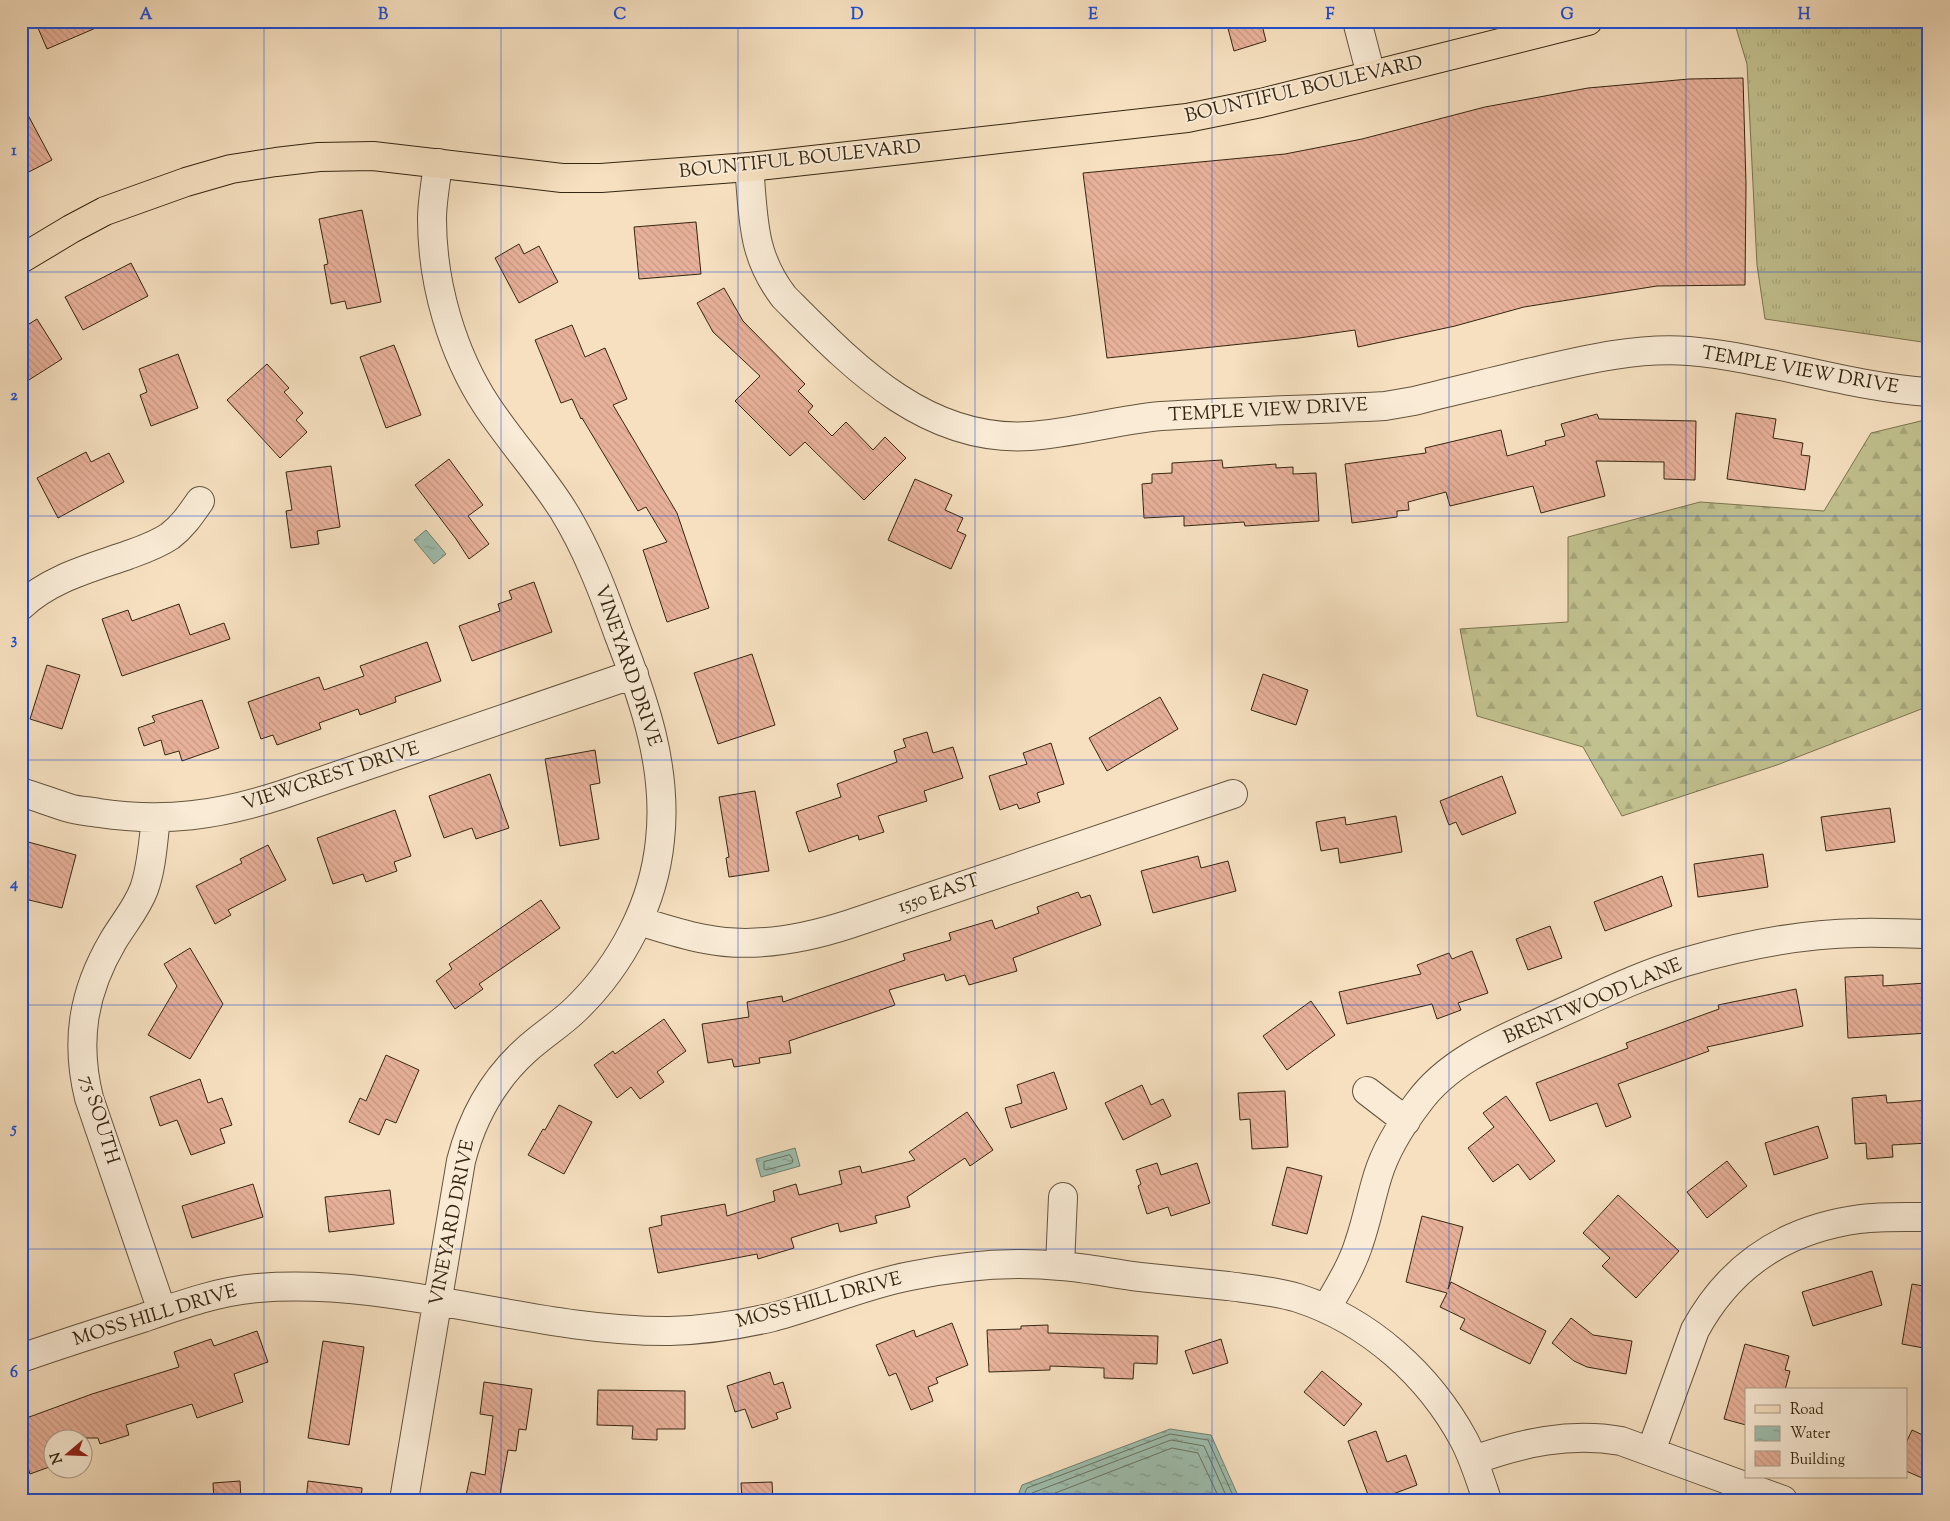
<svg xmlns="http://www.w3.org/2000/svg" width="1950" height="1521" font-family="'Sorts Mill Goudy',serif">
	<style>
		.grass { fill: url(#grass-tufts); stroke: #7b7450 }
		.forest { fill: url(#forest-firs); stroke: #7b7450 }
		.water { fill: url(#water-ripples); stroke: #73816f }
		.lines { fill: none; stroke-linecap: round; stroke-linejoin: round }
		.shore { stroke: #69725f; stroke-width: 1 }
		.building { fill: url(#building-back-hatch); stroke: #352611 }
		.minor-casing { stroke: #65543d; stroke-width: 30 }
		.major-casing { stroke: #352611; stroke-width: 30 }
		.minor { stroke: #f9ebd6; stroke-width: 28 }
		.major { stroke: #f6e0c0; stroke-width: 28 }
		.grid { fill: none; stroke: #1d4ed8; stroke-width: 1; stroke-opacity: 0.55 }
		.labels { text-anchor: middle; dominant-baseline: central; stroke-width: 4; stroke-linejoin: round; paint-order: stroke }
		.street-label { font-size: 19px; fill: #352611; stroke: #f9ebd6 }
		.neatline { fill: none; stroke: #1d4ed8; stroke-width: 2 }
		.grid-label { font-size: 16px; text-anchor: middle; font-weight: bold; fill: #1d4ed8 }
	</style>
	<defs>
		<pattern id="grass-tufts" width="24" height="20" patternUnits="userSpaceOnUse" patternTransform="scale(1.25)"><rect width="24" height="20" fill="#c1c18f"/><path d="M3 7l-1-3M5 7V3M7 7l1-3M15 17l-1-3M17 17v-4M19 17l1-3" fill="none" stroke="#a6a67a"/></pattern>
		<pattern id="forest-firs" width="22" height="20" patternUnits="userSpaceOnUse" patternTransform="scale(1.25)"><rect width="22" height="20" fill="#c1c18f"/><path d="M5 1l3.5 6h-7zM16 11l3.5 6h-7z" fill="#a6a67a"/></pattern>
		<pattern id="water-ripples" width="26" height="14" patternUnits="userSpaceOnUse" patternTransform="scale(1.25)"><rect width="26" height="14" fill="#9dbdad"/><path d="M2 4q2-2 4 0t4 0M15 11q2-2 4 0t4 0" fill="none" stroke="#81998b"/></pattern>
		<pattern id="building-back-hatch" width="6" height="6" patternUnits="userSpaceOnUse" patternTransform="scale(1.25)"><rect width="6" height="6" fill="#e8b19a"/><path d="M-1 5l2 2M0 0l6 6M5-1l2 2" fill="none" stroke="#c89884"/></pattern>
	</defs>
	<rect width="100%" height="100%" fill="#f6e0c0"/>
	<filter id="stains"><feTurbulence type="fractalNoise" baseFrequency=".004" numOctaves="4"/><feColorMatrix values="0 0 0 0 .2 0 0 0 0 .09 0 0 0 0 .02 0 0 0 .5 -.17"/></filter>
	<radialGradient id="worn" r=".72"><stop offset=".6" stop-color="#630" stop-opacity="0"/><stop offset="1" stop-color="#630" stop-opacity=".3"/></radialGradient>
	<path class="grass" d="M 1734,21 L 1929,21 L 1929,343 L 1765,319 L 1757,265 L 1747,64 Z"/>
	<path class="forest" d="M 1929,419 L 1929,706 L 1777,765 L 1622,816 L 1583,747 L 1477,716 L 1460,629 L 1568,622 L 1568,537 L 1700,502 L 1824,511 L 1871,433 Z"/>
	<path class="water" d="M 426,530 L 446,554 L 434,564 L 414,540 Z
		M 795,1148 L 800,1166 L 761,1177 L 756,1159 Z
		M 1170,1429 L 1211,1435 L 1240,1500 L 1016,1500 L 1022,1485 Z"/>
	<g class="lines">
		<path class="shore" d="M 790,1155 L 793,1160 L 792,1163 L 766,1170 L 764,1169 L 764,1162 Z
			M 1022,1500 L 1027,1488 L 1170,1434 L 1208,1440 L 1235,1500
			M 1028,1500 L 1032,1493 L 1171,1440 L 1204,1446 L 1228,1500
			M 1037,1500 L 1172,1448 L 1198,1453 L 1220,1500"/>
	</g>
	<path class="building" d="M 35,21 L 112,21 L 47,49 Z
		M 1226,21 L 1261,21 L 1266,41 L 1234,51 Z
		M 1743,78 L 1746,185 L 1745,285 L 1657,286 L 1524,307 L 1455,326 L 1358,347 L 1355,330 L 1299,338 L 1107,358 L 1083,173 L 1285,154 L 1362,139 L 1485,107 L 1588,88 L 1689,79 Z
		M 21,102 L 52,160 L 21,176 Z
		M 362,210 L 381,302 L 347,309 L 345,301 L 331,304 L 324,265 L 328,264 L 319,219 Z
		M 696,222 L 701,274 L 639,279 L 634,227 Z
		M 519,244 L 524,254 L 539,246 L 558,282 L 519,303 L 495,258 Z
		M 131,263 L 148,296 L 83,330 L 65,297 Z
		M 724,288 L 743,321 L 805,384 L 798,391 L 813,406 L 808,412 L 832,436 L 846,422 L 873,450 L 885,437 L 906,458 L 864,500 L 805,442 L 790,456 L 735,401 L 760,376 L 713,332 L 697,303 Z
		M 37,319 L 62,359 L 21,385 L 21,329 Z
		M 572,325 L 585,357 L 605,348 L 627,399 L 613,405 L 677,513 L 709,608 L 667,622 L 643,550 L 667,542 L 646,507 L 638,511 L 582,418 L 581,419 L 572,399 L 561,403 L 535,340 Z
		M 394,345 L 421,415 L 386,428 L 360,357 Z
		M 178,354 L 198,408 L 151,426 L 140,395 L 147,392 L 139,369 Z
		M 267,364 L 289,388 L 284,392 L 303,413 L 296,420 L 307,432 L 280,458 L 227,400 Z
		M 1736,413 L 1776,419 L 1773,438 L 1803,443 L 1801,455 L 1810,456 L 1805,490 L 1727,479 Z
		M 1597,414 L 1599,419 L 1696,421 L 1695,480 L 1664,479 L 1664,462 L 1596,461 L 1605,496 L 1579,503 L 1541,513 L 1533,486 L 1450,506 L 1446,492 L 1408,502 L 1409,510 L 1397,511 L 1397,517 L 1352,523 L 1345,464 L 1426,453 L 1425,448 L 1501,430 L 1507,456 L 1546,445 L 1545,441 L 1565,436 L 1561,424 Z
		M 86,452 L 91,462 L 109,453 L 124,482 L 58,518 L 37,478 Z
		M 449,459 L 483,505 L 468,516 L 489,544 L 469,559 L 456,539 L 415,485 Z
		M 1222,460 L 1223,468 L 1276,464 L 1276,468 L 1293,467 L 1293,474 L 1316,473 L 1319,521 L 1245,526 L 1244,522 L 1184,526 L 1184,516 L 1144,518 L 1142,484 L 1152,483 L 1152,474 L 1172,473 L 1172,463 Z
		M 331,466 L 340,527 L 317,531 L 319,544 L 291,548 L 286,511 L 292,510 L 286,472 Z
		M 915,479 L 952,495 L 945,510 L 963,518 L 957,531 L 966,535 L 951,569 L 888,540 Z
		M 534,582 L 552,632 L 472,661 L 459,626 L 500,611 L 498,604 L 512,599 L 509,591 Z
		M 179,604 L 190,635 L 224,623 L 230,639 L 122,676 L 102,619 L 128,610 L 132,621 Z
		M 427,642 L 441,681 L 395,697 L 396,702 L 360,715 L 358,709 L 319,723 L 321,729 L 277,745 L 273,735 L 261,739 L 248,702 L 319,677 L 324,690 L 364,676 L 360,666 Z
		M 752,654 L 775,725 L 718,744 L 694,673 Z
		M 47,665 L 80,675 L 62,729 L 30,719 Z
		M 1263,674 L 1308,690 L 1296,725 L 1251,710 Z
		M 1160,697 L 1178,729 L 1107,771 L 1089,738 Z
		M 202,700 L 219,748 L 182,761 L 179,751 L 165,755 L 161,740 L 144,746 L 138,728 L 155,722 L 152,716 Z
		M 927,732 L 933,753 L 953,747 L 963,778 L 924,791 L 927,801 L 878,816 L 884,832 L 859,840 L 858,835 L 809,852 L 796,812 L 841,797 L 837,784 L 897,762 L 894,751 L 906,747 L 903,739 Z
		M 1051,743 L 1064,784 L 1037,793 L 1040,802 L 1019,809 L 1017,804 L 1000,810 L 989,776 L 1027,764 L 1023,753 Z
		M 595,750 L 600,783 L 590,785 L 599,839 L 560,846 L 545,759 Z
		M 490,774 L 509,828 L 476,839 L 472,828 L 444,838 L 429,796 Z
		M 1502,776 L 1516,813 L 1462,835 L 1456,822 L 1449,825 L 1440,801 Z
		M 755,791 L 769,871 L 729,877 L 726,858 L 729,857 L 719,797 Z
		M 1890,808 L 1895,842 L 1826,851 L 1821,817 Z
		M 395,810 L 411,856 L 394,862 L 397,871 L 366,882 L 363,874 L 333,884 L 317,838 Z
		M 1396,816 L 1402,852 L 1340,863 L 1338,848 L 1321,851 L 1316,822 L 1345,817 L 1346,825 Z
		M 21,840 L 76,855 L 62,908 L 21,898 Z
		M 268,845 L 286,880 L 228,910 L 231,915 L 215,924 L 196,886 L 242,863 L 240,859 Z
		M 1763,854 L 1768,887 L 1698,897 L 1694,864 Z
		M 1198,856 L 1201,868 L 1228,861 L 1236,891 L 1153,913 L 1141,871 Z
		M 1662,876 L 1672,906 L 1605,931 L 1594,902 Z
		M 1078,892 L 1081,898 L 1090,895 L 1101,925 L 1013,958 L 1017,971 L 969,985 L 965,975 L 946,981 L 944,974 L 889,990 L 895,1005 L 789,1041 L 791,1053 L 759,1058 L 760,1063 L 734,1067 L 732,1059 L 708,1063 L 702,1024 L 749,1017 L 747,1002 L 782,996 L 783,1002 L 905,960 L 903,954 L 951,940 L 949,933 L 992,920 L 995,929 L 1039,913 L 1037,907 Z
		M 541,900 L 560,928 L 479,984 L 483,989 L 455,1009 L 436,981 L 452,969 L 449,964 Z
		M 1550,926 L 1562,958 L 1528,970 L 1516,939 Z
		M 190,948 L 223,1004 L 190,1059 L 148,1035 L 177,986 L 164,964 Z
		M 1472,951 L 1488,993 L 1458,1003 L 1461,1010 L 1437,1019 L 1432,1004 L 1347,1024 L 1339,992 L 1421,974 L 1417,965 L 1449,953 L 1452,959 Z
		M 1883,975 L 1883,986 L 1926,983 L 1929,1002 L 1929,1033 L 1848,1038 L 1845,977 Z
		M 1796,989 L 1803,1026 L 1707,1047 L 1709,1051 L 1618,1084 L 1631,1117 L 1606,1127 L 1597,1103 L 1550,1121 L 1536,1083 L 1628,1048 L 1626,1043 L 1719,1009 L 1718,1005 Z
		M 1311,1001 L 1335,1035 L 1287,1070 L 1263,1036 Z
		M 664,1019 L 686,1051 L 657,1072 L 664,1082 L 640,1099 L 631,1087 L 617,1098 L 594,1065 L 613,1051 L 615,1054 Z
		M 386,1055 L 419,1070 L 396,1123 L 386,1119 L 379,1135 L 349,1122 L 360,1098 L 366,1101 Z
		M 1054,1072 L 1067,1109 L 1011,1128 L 1005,1108 L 1022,1103 L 1017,1085 Z
		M 200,1079 L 208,1103 L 222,1098 L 232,1125 L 220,1129 L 225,1143 L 191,1155 L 177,1120 L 160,1126 L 150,1097 Z
		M 1142,1085 L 1151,1105 L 1163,1099 L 1171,1116 L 1123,1140 L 1105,1103 Z
		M 1285,1091 L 1288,1147 L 1252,1149 L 1250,1119 L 1240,1120 L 1238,1093 Z
		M 1886,1095 L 1887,1103 L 1929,1100 L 1929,1143 L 1892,1145 L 1893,1157 L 1867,1159 L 1866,1143 L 1855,1144 L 1852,1098 Z
		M 1506,1096 L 1555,1161 L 1530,1180 L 1518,1164 L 1493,1182 L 1468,1148 L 1494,1127 L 1483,1113 Z
		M 559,1105 L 592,1122 L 564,1174 L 528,1155 L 543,1129 L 545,1130 Z
		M 967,1112 L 993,1150 L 970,1166 L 965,1158 L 907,1197 L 910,1207 L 875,1216 L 877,1223 L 840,1232 L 838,1223 L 791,1238 L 794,1248 L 758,1259 L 757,1254 L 658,1273 L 649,1228 L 662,1225 L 661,1216 L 725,1204 L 727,1216 L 775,1201 L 773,1191 L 796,1184 L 799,1195 L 842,1184 L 839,1171 L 860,1166 L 862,1173 L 915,1160 L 909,1152 Z
		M 1818,1126 L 1828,1158 L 1774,1175 L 1765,1143 Z
		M 1727,1161 L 1747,1186 L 1707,1218 L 1687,1192 Z
		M 1157,1163 L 1161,1175 L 1197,1163 L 1210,1203 L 1171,1216 L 1168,1207 L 1147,1214 L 1138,1186 L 1141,1184 L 1136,1170 Z
		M 1287,1167 L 1322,1176 L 1307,1234 L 1272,1225 Z
		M 253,1184 L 263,1217 L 192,1238 L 182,1206 Z
		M 390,1190 L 394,1224 L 329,1232 L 325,1197 Z
		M 1618,1195 L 1679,1251 L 1636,1298 L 1602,1266 L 1610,1258 L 1583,1233 Z
		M 1422,1216 L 1463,1227 L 1448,1289 L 1451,1282 L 1546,1331 L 1530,1364 L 1460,1329 L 1465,1319 L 1440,1307 L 1447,1293 L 1406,1282 Z
		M 1872,1271 L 1882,1305 L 1813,1326 L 1802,1292 Z
		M 1912,1284 L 1929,1287 L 1929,1349 L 1902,1344 Z
		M 1571,1318 L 1593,1335 L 1632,1341 L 1626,1374 L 1587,1367 L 1574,1361 L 1552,1343 Z
		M 952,1323 L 968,1365 L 936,1378 L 938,1383 L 928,1387 L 933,1401 L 911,1410 L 896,1373 L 889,1376 L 876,1345 L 914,1330 L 916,1337 Z
		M 1048,1325 L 1048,1333 L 1158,1336 L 1157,1364 L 1134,1363 L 1133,1379 L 1104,1378 L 1104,1368 L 1050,1366 L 1050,1370 L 989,1372 L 987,1330 L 1021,1329 L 1021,1326 Z
		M 257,1331 L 268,1362 L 234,1374 L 243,1402 L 197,1418 L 192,1404 L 126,1425 L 129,1435 L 100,1444 L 98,1438 L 52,1438 L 52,1466 L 30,1474 L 26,1462 L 21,1463 L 21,1420 L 92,1394 L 179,1367 L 174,1352 L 211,1339 L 214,1346 Z
		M 1221,1339 L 1228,1363 L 1193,1374 L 1185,1351 Z
		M 323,1341 L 364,1347 L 349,1445 L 308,1438 Z
		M 1745,1344 L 1789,1356 L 1785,1370 L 1790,1371 L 1785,1390 L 1746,1390 L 1746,1425 L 1724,1419 Z
		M 1322,1371 L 1362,1404 L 1344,1426 L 1304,1392 Z
		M 770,1372 L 774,1385 L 783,1382 L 791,1408 L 776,1413 L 778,1419 L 752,1428 L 745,1409 L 735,1412 L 727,1386 Z
		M 484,1382 L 532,1389 L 526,1430 L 519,1429 L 516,1451 L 508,1450 L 499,1500 L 465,1500 L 471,1472 L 485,1475 L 493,1416 L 480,1414 Z
		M 598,1390 L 685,1391 L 685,1429 L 657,1429 L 657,1440 L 632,1439 L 633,1426 L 597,1425 Z
		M 1912,1430 L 1929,1438 L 1929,1481 L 1906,1471 L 1906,1443 Z
		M 1376,1431 L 1387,1462 L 1406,1455 L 1417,1485 L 1377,1500 L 1370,1500 L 1348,1441 Z
		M 240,1481 L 241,1500 L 214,1500 L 213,1483 Z
		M 308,1481 L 362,1488 L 361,1500 L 306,1500 Z
		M 772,1482 L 773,1500 L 742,1500 L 741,1483 Z"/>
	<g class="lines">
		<g class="minor-casing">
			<path id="minor" d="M 1357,21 L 1371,75
				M 749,167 C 754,218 751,254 784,297 C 852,365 925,443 1030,436 C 1074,433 1117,420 1161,416 C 1235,411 1310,410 1385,406 L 1414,401 C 1453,391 1493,382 1532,372 C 1584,360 1636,347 1689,351 C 1770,358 1848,387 1929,392
				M 21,606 C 51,578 91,568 128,555 C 142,550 157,545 170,536 C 183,526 191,514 200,501
				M 21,792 C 37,797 53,803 69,808 C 78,811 89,811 99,813 C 165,823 219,815 281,795 L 634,674
				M 156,818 C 153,841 152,867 144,889 C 137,908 123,924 113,941 C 83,992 75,1041 89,1098 L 162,1311
				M 638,921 C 660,927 682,935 705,939 C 754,949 804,939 850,924 L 1233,794
				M 1367,1091 L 1406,1121
				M 1060,1266 L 1063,1197
				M 1326,1309 C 1338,1288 1352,1266 1359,1243 C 1367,1220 1371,1197 1378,1175 C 1386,1149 1402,1124 1418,1103 C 1449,1060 1501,1040 1547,1019 C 1593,999 1637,976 1685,962 C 1740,946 1801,934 1858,933 C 1882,932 1905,934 1929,934
				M 21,1358 C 62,1344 102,1331 143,1318 C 180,1305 219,1291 258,1288 C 397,1277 531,1332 670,1331 C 704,1330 739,1325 773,1317 C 819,1305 863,1285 910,1276 C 959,1266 1012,1261 1061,1266 C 1088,1268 1114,1274 1140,1277 C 1169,1280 1198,1283 1228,1286 C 1251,1289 1275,1291 1298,1298 C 1369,1321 1429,1375 1464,1440 C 1474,1459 1480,1479 1487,1500
				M 1651,1451 L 1695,1330 C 1731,1264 1786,1229 1860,1219 C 1882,1216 1906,1217 1929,1217
				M 1474,1460 C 1521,1443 1570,1432 1621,1441 L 1783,1500
				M 404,1500 L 461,1161 C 472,1118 492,1081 525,1051 C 541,1036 561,1024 577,1008 C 622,964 654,903 660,840 C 668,768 644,700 618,633 C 603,591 587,549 563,510 C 540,474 511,442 487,406 C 452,353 432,283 432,219 C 432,201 436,182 438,163"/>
		</g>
		<g class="major-casing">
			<path id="major" d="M 21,259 L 71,229 L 105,211 L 186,182 L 231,169 L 276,162 L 319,157 L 373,156 L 562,178 L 601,178 L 749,167 L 911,149 L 1187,118 L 1261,103 L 1588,21"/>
		</g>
		<use href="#minor" class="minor"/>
		<use href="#major" class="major"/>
	</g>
	<path class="grid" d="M 264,21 L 264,1500M 501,21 L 501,1500M 738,21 L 738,1500M 975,21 L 975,1500M 1212,21 L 1212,1500M 1449,21 L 1449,1500M 1686,21 L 1686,1500M 21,272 L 1929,272M 21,516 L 1929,516M 21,760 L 1929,760M 21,1005 L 1929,1005M 21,1249 L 1929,1249"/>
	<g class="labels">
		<g class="street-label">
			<text transform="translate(1304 90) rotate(-13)">BOUNTIFUL BOULEVARD</text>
			<text transform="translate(800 160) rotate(-6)">BOUNTIFUL BOULEVARD</text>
			<text transform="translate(1800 371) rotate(10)">TEMPLE VIEW DRIVE</text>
			<text transform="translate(1268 411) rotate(-3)">TEMPLE VIEW DRIVE</text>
			<text transform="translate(627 666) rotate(71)">VINEYARD DRIVE</text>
			<text transform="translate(331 777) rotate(-18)">VIEWCREST DRIVE</text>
			<text transform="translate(939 894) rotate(-19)">1550 EAST</text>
			<text transform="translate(1593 1002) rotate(-23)">BRENTWOOD LANE</text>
			<text transform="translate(99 1120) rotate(73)">75 SOUTH</text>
			<text transform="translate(453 1223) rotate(-79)">VINEYARD DRIVE</text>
			<text transform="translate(819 1301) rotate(-15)">MOSS HILL DRIVE</text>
			<text transform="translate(155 1316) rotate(-17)">MOSS HILL DRIVE</text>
		</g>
	</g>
	<rect width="1950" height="1521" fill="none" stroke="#f6e0c0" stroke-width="55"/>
	<rect x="1745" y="1388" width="162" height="90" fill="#f9ebd6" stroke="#ab9c87"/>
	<rect x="1755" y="1405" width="25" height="8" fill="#f6e0c0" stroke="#ab9c87"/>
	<text x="1790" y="1414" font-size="15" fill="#352611">Road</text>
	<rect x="1755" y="1426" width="25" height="15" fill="url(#water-ripples)" stroke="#ab9c87"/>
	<text x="1790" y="1438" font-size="15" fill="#352611">Water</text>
	<rect x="1755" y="1451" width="25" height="15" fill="url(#building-back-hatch)" stroke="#ab9c87"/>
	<text x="1790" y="1464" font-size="15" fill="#352611">Building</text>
	<g transform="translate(68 1454) rotate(251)"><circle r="24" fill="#f9ebd6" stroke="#ab9c87"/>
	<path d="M0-4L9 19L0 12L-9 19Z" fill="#8f2418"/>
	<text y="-8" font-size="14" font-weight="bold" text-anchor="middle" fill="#352611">N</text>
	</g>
	<rect x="28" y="28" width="1894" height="1466" class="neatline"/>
	<g class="grid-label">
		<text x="146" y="19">A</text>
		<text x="383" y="19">B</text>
		<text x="620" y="19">C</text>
		<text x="857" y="19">D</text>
		<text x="1093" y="19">E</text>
		<text x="1330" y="19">F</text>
		<text x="1567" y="19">G</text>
		<text x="1804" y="19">H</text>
		<text x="14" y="155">1</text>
		<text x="14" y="400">2</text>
		<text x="14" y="644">3</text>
		<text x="14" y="888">4</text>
		<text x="14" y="1133">5</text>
		<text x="14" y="1377">6</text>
	</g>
	<rect width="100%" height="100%" filter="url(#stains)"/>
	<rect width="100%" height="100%" fill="url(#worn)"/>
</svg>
